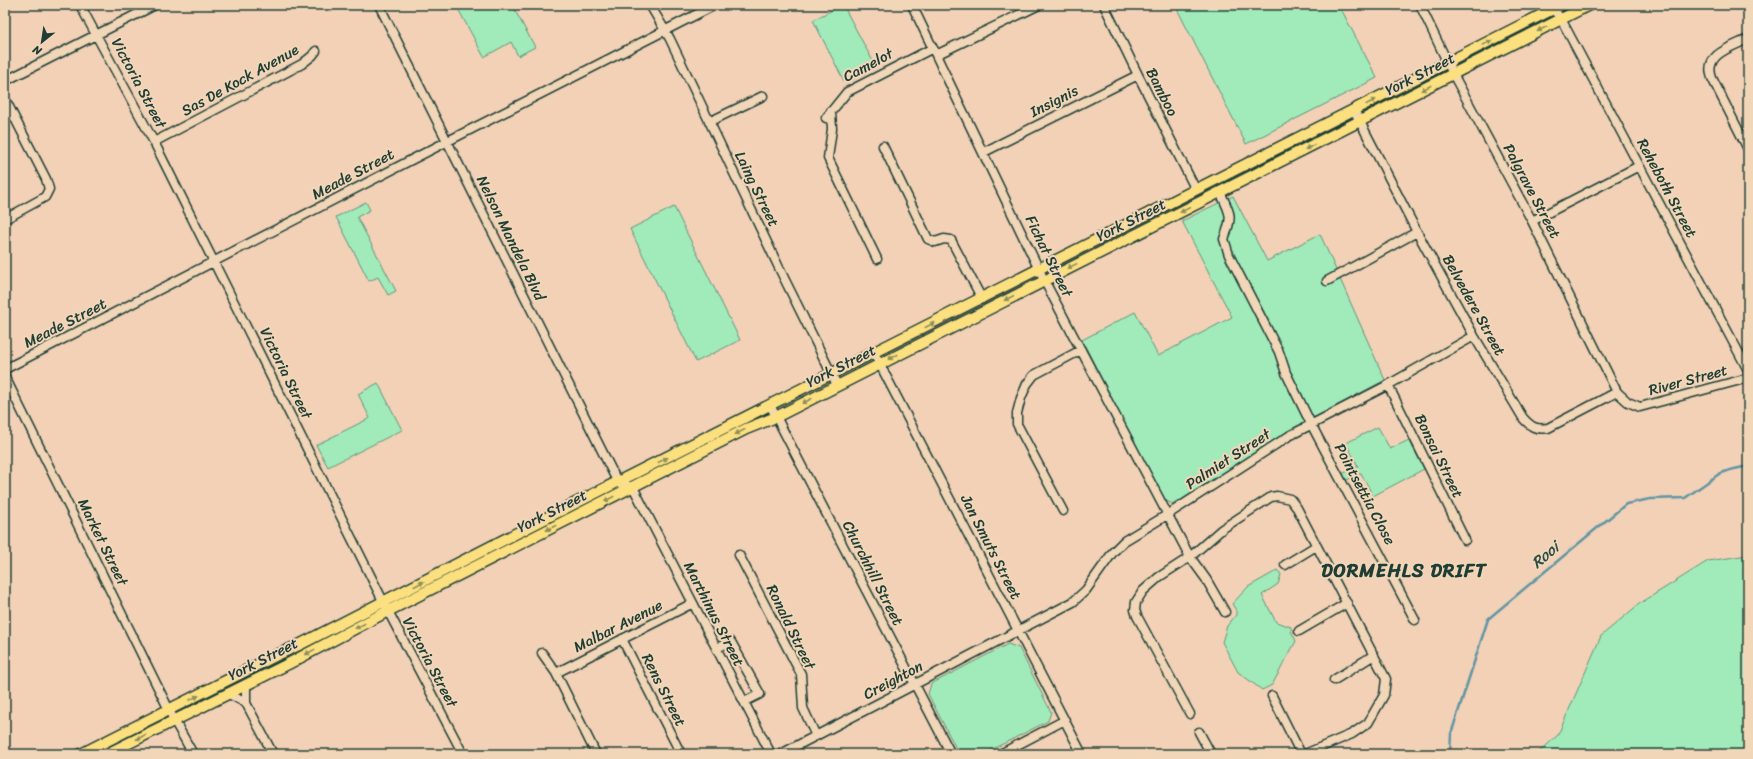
<svg xmlns="http://www.w3.org/2000/svg" width="1753" height="759" font-family="Sriracha,sans-serif">
	<style>
		.green { fill: #a1eaba; stroke: #609477 }
		.lines { fill: none; stroke-linecap: round; stroke-linejoin: round }
		.stream { stroke: #6095a4; stroke-width: 2.5 }
		.minor-casing { stroke: #1f3d34; stroke-width: 11 }
		.major-casing { stroke: #1f3d34; stroke-width: 13 }
		.minor { stroke: #f1d6b8; stroke-width: 8 }
		.major { stroke: #fce080; stroke-width: 10 }
		.oneway { fill: #8e8e5a }
		.labels { text-anchor: middle; dominant-baseline: central; stroke-width: 4; stroke-linejoin: round; paint-order: stroke }
		.street-label { font-size: 15px; fill: #1f3d34; stroke: #f1d6b8 }
		.water-label { font-size: 16px; font-style: italic; fill: #2a4c47; stroke: #f1d6b8 }
		.district-label { font-size: 19px; font-weight: bold; letter-spacing: 1px; fill: #1f3d34; stroke: #f1d6b8 }
	</style>
	<rect width="100%" height="100%" fill="#f2d1b7"/>
	<filter id="ink" filterUnits="userSpaceOnUse"><feTurbulence type="fractalNoise" baseFrequency=".025" numOctaves="2"/><feDisplacementMap in="SourceGraphic" scale="8" xChannelSelector="R" yChannelSelector="G"/><feConvolveMatrix kernelMatrix="1 2 1 2 8 2 1 2 1" color-interpolation-filters="sRGB"/></filter>
	<g filter="url(#ink)">
		<path class="green" d="M 456,5 L 512,5 L 535,47 L 518,56 L 511,42 L 484,57 Z
			M 842,5 L 843,5 L 876,67 L 845,83 L 813,20 Z
			M 1175,5 L 1339,5 L 1377,78 L 1246,144 Z
			M 1233,196 L 1267,261 L 1320,234 L 1385,380 L 1287,432 L 1181,500 L 1172,504 L 1163,499 L 1082,340 L 1135,312 L 1158,356 L 1232,317 L 1182,221 Z
			M 366,202 L 370,210 L 357,217 L 396,291 L 388,295 L 378,277 L 369,281 L 336,217 Z
			M 674,207 L 740,340 L 696,362 L 630,229 Z
			M 378,383 L 402,430 L 328,467 L 316,445 L 370,418 L 358,394 Z
			M 1378,427 L 1390,449 L 1409,440 L 1424,469 L 1373,496 L 1361,473 L 1345,481 L 1342,474 L 1358,466 L 1346,443 Z
			M 1748,555 L 1748,754 L 1537,754 L 1558,735 L 1601,636 L 1639,604 L 1708,561 Z
			M 1278,570 L 1281,575 L 1278,584 L 1262,595 L 1276,622 L 1291,627 L 1291,631 L 1296,641 L 1272,685 L 1262,690 L 1238,672 L 1222,642 L 1227,626 L 1236,615 L 1236,610 L 1232,604 L 1248,587 Z
			M 1008,644 L 1019,648 L 1051,712 L 1048,721 L 983,754 L 959,754 L 928,694 L 931,684 Z"/>
		<g class="lines">
			<path class="stream" d="M 1450,754 L 1451,734 L 1488,619 L 1626,504 L 1650,499 L 1685,498 L 1719,474 L 1730,470 L 1748,466"/>
			<g class="minor-casing">
				<path id="minor" d="M 80,5 L 154,142 L 388,611 L 463,754
					M 379,5 L 618,483 L 633,487 L 771,754
					M 650,5 L 670,39 L 782,274 L 837,385
					M 912,5 L 1044,280 L 1190,557 L 1206,579 L 1225,612
					M 1104,5 L 1138,75 L 1196,190
					M 1420,5 L 1453,74 L 1532,221 L 1617,392 L 1628,402 L 1640,407 L 1748,378
					M 1550,5 L 1561,19 L 1748,370
					M 1745,5 L 1748,10
					M 1748,39 C 1732,47 1703,54 1712,78 L 1748,149
					M 936,55 L 1039,5
					M 5,81 L 155,5
					M 5,99 L 46,179 L 49,189 L 45,197 L 7,218
					M 1354,110 L 1417,232 L 1474,336 L 1523,418 C 1531,427 1536,430 1548,428 L 1617,392
					M 831,111 L 832,129 L 828,158 L 877,259
					M 826,118 L 847,92 L 933,48
					M 709,122 L 763,96
					M 154,142 L 302,64 L 312,56 L 316,51
					M 883,146 L 928,239 L 935,242 L 944,239 L 951,240 L 982,299
					M 984,152 L 1138,75
					M 1220,192 C 1231,214 1233,216 1224,239 L 1229,255 L 1279,352 L 1286,373 L 1311,424 L 1415,620
					M 1532,221 L 1639,166
					M 1327,281 L 1417,232
					M 874,353 L 1082,754
					M 5,369 L 448,141 L 715,5
					M 5,377 L 174,720 L 193,754
					M 1388,385 L 1465,540
					M 770,405 L 951,754
					M 1063,511 L 1017,424 L 1017,413 L 1021,398 L 1027,384 L 1034,375 L 1081,350
					M 739,555 L 801,674 L 803,708 L 816,736
					M 1285,565 L 1316,546
					M 1299,631 L 1347,603
					M 622,639 L 681,754
					M 716,648 L 731,642 L 760,694 L 744,702
					M 542,653 L 556,673 L 596,754
					M 556,673 L 693,603
					M 1334,680 L 1374,655
					M 246,685 L 246,703 L 273,754
					M 229,694 L 246,703
					M 1272,696 L 1301,754
					M 1190,714 L 1137,616 L 1135,610 L 1136,602 L 1143,591 L 1159,577 L 1190,557 L 1222,529 L 1271,497 L 1277,496 L 1290,499 L 1297,508 L 1386,679 L 1384,695 L 1368,723 L 1352,734 L 1305,754
					M 1199,732 L 1211,754
					M 781,754 L 1073,602 L 1086,590 L 1113,552 L 1124,541 L 1167,515 L 1289,436 L 1388,385 L 1474,336
					M 1000,754 L 1065,720"/>
			</g>
			<g class="major-casing">
				<path id="major" d="M 81,754 L 275,656 L 299,645 L 558,512 L 1561,5
					M 107,754 L 288,664 L 388,611 L 746,429 L 776,417 L 1589,5"/>
			</g>
			<use href="#minor" class="minor"/>
			<use href="#major" class="major"/>
		</g>
		<defs><path id="oneway-solid" d="M-6-.8H1V-3.2L6.5 0L1 3.2V.8H-6Z"/></defs>
		<g class="oneway">
			<use href="#oneway-solid" transform="translate(1542 29) rotate(153)"/>
			<use href="#oneway-solid" transform="translate(1487 43) rotate(-27)"/>
			<use href="#oneway-solid" transform="translate(1426 88) rotate(153)"/>
			<use href="#oneway-solid" transform="translate(1371 102) rotate(-27)"/>
			<use href="#oneway-solid" transform="translate(1310 147) rotate(153)"/>
			<use href="#oneway-solid" transform="translate(1185 210) rotate(153)"/>
			<use href="#oneway-solid" transform="translate(1072 266) rotate(154)"/>
			<use href="#oneway-solid" transform="translate(1009 298) rotate(153)"/>
			<use href="#oneway-solid" transform="translate(930 325) rotate(-27)"/>
			<use href="#oneway-solid" transform="translate(893 357) rotate(153)"/>
			<use href="#oneway-solid" transform="translate(807 401) rotate(153)"/>
			<use href="#oneway-solid" transform="translate(740 432) rotate(153)"/>
			<use href="#oneway-solid" transform="translate(663 460) rotate(-27)"/>
			<use href="#oneway-solid" transform="translate(609 499) rotate(153)"/>
			<use href="#oneway-solid" transform="translate(551 528) rotate(153)"/>
			<use href="#oneway-solid" transform="translate(419 584) rotate(-27)"/>
			<use href="#oneway-solid" transform="translate(360 626) rotate(152)"/>
			<use href="#oneway-solid" transform="translate(310 652) rotate(151)"/>
			<use href="#oneway-solid" transform="translate(194 698) rotate(-28)"/>
			<use href="#oneway-solid" transform="translate(141 737) rotate(152)"/>
		</g>
	</g>
	<g class="labels">
		<g class="street-label">
			<text transform="translate(868 65) rotate(-28)">Camelot</text>
			<text transform="translate(1420 74) rotate(-27)">York Street</text>
			<text transform="translate(240 80) rotate(-29)">Sas De Kock Avenue</text>
			<text transform="translate(139 83) rotate(62)">Victoria Street</text>
			<text transform="translate(1162 92) rotate(63)">Bamboo</text>
			<text transform="translate(1054 101) rotate(-27)">Insignis</text>
			<text transform="translate(353 174) rotate(-28)">Meade Street</text>
			<text transform="translate(1667 188) rotate(62)">Reheboth Street</text>
			<text transform="translate(757 189) rotate(64)">Laing Street</text>
			<text transform="translate(1532 191) rotate(62)">Palgrave Street</text>
			<text transform="translate(1131 220) rotate(-27)">York Street</text>
			<text transform="translate(511 238) rotate(64)">Nelson Mandela Blvd</text>
			<text transform="translate(1049 256) rotate(64)">Fichat Street</text>
			<text transform="translate(1474 305) rotate(61)">Belvedere Street</text>
			<text transform="translate(65 323) rotate(-27)">Meade Street</text>
			<text transform="translate(841 366) rotate(-27)">York Street</text>
			<text transform="translate(286 373) rotate(64)">Victoria Street</text>
			<text transform="translate(1688 380) rotate(-15)">River Street</text>
			<text transform="translate(1439 456) rotate(64)">Bonsai Street</text>
			<text transform="translate(1228 459) rotate(-33)">Palmiet Street</text>
			<text transform="translate(1365 494) rotate(62)">Pointsettia Close</text>
			<text transform="translate(552 511) rotate(-27)">York Street</text>
			<text transform="translate(103 542) rotate(64)">Market Street</text>
			<text transform="translate(991 547) rotate(63)">Jan Smuts Street</text>
			<text transform="translate(873 573) rotate(63)">Churchhill Street</text>
			<text transform="translate(714 614) rotate(63)">Marthinus Street</text>
			<text transform="translate(618 626) rotate(-27)">Malbar Avenue</text>
			<text transform="translate(791 627) rotate(64)">Ronald Street</text>
			<text transform="translate(263 659) rotate(-27)">York Street</text>
			<text transform="translate(430 662) rotate(62)">Victoria Street</text>
			<text transform="translate(893 680) rotate(-28)">Creighton</text>
			<text transform="translate(664 690) rotate(63)">Rens Street</text>
		</g>
		<g class="water-label">
			<text transform="translate(1545 555) rotate(-40)">Rooi</text>
		</g>
		<g class="district-label">
			<text x="1404" y="570">DORMEHLS DRIFT</text>
		</g>
	</g>
	<rect width="1753" height="759" fill="none" stroke="#f1d6b8" stroke-width="20"/>
	<rect x="10" y="10" width="1733" height="739" fill="none" stroke="#1f3d34" stroke-width="1.5" filter="url(#ink)"/>
	<g transform="translate(42 42) rotate(210)" stroke="#f1d6b8" stroke-width="3" paint-order="stroke">
	<path d="M0-3L7 15L0 10L-7 15Z" fill="#1f3d34"/>
	<text y="-6" font-size="11" font-weight="bold" text-anchor="middle" fill="#1f3d34">N</text>
	</g>
</svg>
